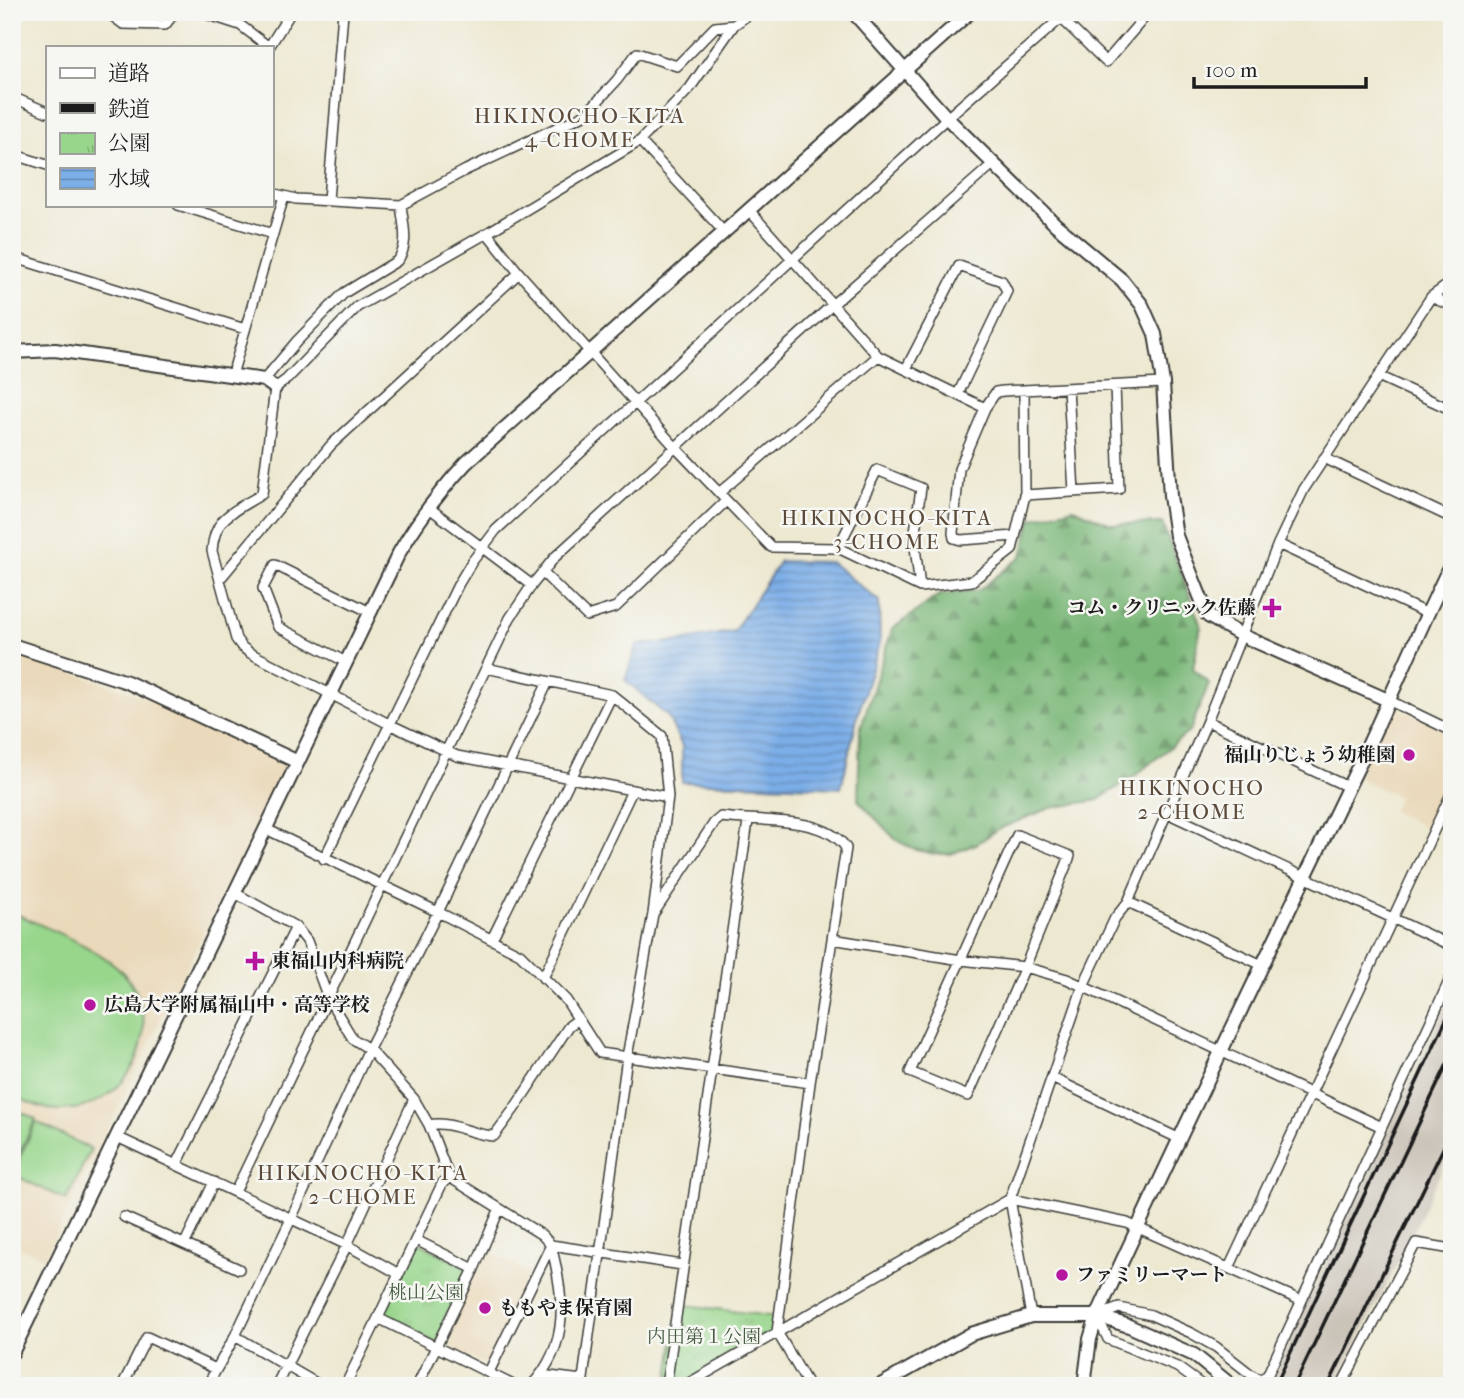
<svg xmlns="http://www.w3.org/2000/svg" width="1464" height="1398" font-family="'IM FELL French Canon','Noto Serif JP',serif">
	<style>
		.built { fill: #ead9ba }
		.railway { fill: #cac3b8 }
		.forest { fill: url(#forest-firs); stroke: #4b6a4a; stroke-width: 2 }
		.park { fill: url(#park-tufts); stroke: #5a7954; stroke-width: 2 }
		.pitch { fill: #98d68c; stroke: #5a7954; stroke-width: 2 }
		.water { fill: url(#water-rules); stroke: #4c6582; stroke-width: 2 }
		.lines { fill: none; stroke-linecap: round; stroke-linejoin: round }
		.street-casing { stroke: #3b3b37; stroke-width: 12 }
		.secondary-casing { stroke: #3b3b37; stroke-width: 16 }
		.street { stroke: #fff; stroke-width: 9 }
		.secondary { stroke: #fff; stroke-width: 12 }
		.rail { stroke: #1c1c1c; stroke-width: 3.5 }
		.poi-dot { fill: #b5179e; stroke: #f6f6f2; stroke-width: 2.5 }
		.labels { text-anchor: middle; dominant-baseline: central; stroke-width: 5; stroke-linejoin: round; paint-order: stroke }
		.poi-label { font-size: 19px; font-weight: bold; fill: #1c1c1c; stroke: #f6f6f2; text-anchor: start }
		.park-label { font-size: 19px; fill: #475d43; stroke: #f6f6f2 }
		.neighbourhood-label { font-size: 21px; letter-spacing: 2px; fill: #5c4b3a; stroke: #f6f6f2 }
	</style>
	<defs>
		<pattern id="forest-firs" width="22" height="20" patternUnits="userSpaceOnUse" patternTransform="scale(1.75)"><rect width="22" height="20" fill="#7ab778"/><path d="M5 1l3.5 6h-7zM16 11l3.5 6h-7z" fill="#639462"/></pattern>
		<pattern id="park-tufts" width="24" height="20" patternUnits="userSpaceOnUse" patternTransform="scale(1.75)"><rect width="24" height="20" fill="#98d68c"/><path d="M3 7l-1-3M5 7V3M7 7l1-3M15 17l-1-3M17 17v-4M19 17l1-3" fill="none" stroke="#82b778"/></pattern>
		<pattern id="water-rules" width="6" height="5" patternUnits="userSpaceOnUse" patternTransform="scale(1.75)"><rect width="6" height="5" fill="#7caee8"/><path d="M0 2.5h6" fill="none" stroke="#658dbb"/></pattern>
	</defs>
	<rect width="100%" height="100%" fill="#f6f6f2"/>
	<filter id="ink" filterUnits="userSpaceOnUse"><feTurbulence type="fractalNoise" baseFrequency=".0143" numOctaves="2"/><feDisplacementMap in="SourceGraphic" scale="14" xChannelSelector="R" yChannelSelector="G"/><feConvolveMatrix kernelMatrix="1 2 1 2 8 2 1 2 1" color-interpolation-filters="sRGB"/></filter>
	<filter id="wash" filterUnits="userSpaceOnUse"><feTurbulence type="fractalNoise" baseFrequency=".00686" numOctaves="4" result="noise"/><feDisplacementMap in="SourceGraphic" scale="28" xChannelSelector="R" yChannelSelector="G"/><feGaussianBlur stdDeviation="1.57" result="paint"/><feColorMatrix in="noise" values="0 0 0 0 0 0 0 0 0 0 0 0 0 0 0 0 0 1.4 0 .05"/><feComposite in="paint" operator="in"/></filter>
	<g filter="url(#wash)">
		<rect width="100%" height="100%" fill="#ede8d0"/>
		<path class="built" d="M 12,654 L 127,690 L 286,764 L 45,1257 L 12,1246 Z
			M 1391,704 L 1452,733 L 1452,786 L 1431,830 L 1392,811 L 1398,797 L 1356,777 Z
			M 485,1249 L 529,1272 L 487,1365 L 441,1343 Z"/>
		<path class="railway" d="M 1452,993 L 1452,1147 L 1411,1237 L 1335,1386 L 1268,1386 Z"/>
		<path class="forest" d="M 1073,508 L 1111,524 L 1162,523 L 1201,626 L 1193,669 L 1209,683 L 1190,731 L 1136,775 L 1098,800 L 1050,808 L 999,829 L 976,844 L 951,854 L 934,854 L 913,849 L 896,840 L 858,800 L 860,730 L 892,629 L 939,595 L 979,590 L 1022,556 L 1031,519 Z"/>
		<path class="park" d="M 416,1241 L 472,1270 L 436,1345 L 380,1317 Z
			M 679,1304 L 777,1317 L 775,1331 L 680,1386 L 668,1386 Z"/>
		<path class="pitch" d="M 12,912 C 42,926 104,950 124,974 C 171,1027 128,1113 57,1110 C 41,1109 27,1102 12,1095 Z
			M 12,1108 L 36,1119 L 12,1168 Z
			M 36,1122 L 91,1149 L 66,1200 L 12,1174 Z"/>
		<path class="water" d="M 780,561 L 831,562 L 879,601 L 880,643 L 857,718 L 841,788 L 682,782 L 682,746 L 668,717 L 625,680 L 637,645 L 681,641 L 734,631 Z"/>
	</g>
	<g filter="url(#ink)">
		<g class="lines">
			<g class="street-casing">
				<path id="street" d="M 107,12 L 123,24 L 165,25 L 175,12
					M 200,12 L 240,25 L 269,47
					M 1062,19 L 1106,62 L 1149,12
					M 269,47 L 291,12
					M 12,97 L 47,112
					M 640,141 L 723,231
					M 12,154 L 47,165
					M 271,193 L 296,199 L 401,205 L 466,170 L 586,114 L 617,80 L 637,53 L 677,66 L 715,27 L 734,25
					M 328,200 L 343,12
					M 178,205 L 273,234
					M 748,209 L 878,356 L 985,408 L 996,392 L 1003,391 L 1163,383
					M 487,233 L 519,273 L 676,448 L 771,547 L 838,548 L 920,587 L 972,581 L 1012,550 L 1025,495 L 1024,391
					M 12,257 L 245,329
					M 1431,297 L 1452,306
					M 906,369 L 959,266 L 1002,281 L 1007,291 L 958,394
					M 232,375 L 284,196
					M 1378,376 L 1452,410
					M 264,380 L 297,341 L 344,293 L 397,261 C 410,245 403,224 401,205
					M 1068,388 L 1074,492
					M 985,408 L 959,469 L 953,533 L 954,538 L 961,540 L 1015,536
					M 1324,458 L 1452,518
					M 719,493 L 878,356
					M 1025,495 L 1119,489 L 1115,386
					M 428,507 L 532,585
					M 1278,544 L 1426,613
					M 838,548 L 877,470 L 921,488 L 914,539 L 920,587
					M 543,573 L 587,616 L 616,607 L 726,501
					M 220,579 L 331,445 L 519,273
					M 346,662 L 278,627 L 263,588 L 275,565 L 370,612
					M 486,668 L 612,695 L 662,736 L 668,797 L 653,914 L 627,1057 L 582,1386
					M 1390,701 L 1452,731
					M 1207,721 L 1348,787
					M 668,797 L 457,756 L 391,725 L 250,653 L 242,647 L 236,639 L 212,551 C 214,516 235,511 262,494 L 275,388 L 287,379 L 357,307 L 487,233 L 640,141 L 690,88 L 734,25 L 752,12
					M 1167,813 L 1452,946
					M 266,829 L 438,912 L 520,954 L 566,1000 L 600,1053 L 810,1083
					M 1017,835 L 1070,856 L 1025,967 L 968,1096 L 910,1072 Z
					M 324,859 L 458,585 L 471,563 L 496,530 L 947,118 L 1068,12
					M 235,893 L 296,927 L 307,941 L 328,998 L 353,1039 L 369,1049 L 414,1099 L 429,1125 L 449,1177
					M 1128,902 L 1262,965
					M 654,913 L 714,823 L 721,817 C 756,822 825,815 846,848 L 810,1083 L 777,1332 L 809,1386
					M 492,939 L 612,695
					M 832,939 L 961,960 L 1025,967 L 1067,979 L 1382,1127
					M 543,978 L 632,791
					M 1052,1078 L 1180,1139
					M 429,1125 C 450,1120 472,1135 494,1136 L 514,1109 L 569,1026 L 577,1020
					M 117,1137 L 347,1245 L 399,1274
					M 177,1164 L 296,927
					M 235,1192 L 510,618 L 532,585 L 555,557 L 832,305 L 993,164
					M 124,1217 L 239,1269
					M 416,1240 L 474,1269
					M 185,1243 L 214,1182
					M 1229,1268 L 1452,792
					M 1031,1316 L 1010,1199 L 1083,986 L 1115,918 L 1128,902 L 1207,721 L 1278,544 L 1304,489 L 1431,297 L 1452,282
					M 235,1336 L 321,1386
					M 489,1372 L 551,1245
					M 541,1375 L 582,1380
					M 122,1386 L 147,1337 L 216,1369
					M 207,1386 L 235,1336 L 291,1219 L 369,1049 L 438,912 L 548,682
					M 276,1386 L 347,1245 L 414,1099
					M 345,1386 L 378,1318
					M 417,1386 L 474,1269 L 499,1210
					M 515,1386 L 378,1318 L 442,1184 L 449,1177 L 542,1235 L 551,1245 L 682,1265
					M 531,1386 C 571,1344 564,1296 551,1245
					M 666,1386 L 748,821
					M 684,1386 L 1010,1199 L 1127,1223 L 1300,1300
					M 1203,1386 L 1177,1367 L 1108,1339 L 1097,1316 L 1119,1308 L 1151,1315 L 1191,1333 L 1216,1347 L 1253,1376 L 1260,1379 L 1267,1376 L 1452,975
					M 1341,1386 L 1416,1243 L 1452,1249"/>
			</g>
			<g class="secondary-casing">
				<path id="secondary" d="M 853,12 L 947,118 L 1056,225 L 1122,280 L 1142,305 L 1155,334 L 1163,383 L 1170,496 L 1176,536 L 1208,616 L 1241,635 L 1390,701
					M 12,352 L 55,350 L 264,380 L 275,388
					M 12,645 L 127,682 L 298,762
					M 12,1353 L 399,553 C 418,520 440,491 466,463 L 970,12
					M 879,1386 L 971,1334 L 1031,1316 L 1097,1316 L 1129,1326 L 1194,1355 L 1232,1386
					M 1084,1386 L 1090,1339 L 1097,1316 C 1181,1131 1271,948 1359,765 C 1391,698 1419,629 1452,562"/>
			</g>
			<use href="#street" class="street"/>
			<use href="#secondary" class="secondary"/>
			<path class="rail" d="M 1275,1386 L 1452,1007
				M 1294,1386 L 1452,1054
				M 1328,1386 L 1452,1130"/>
		</g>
	</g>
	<g class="poi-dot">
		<path d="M1268.5 597.5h7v7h7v7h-7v7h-7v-7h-7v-7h7z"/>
		<circle cx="1409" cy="755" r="7"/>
		<path d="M251.5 950.5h7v7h7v7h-7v7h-7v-7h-7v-7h7z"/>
		<circle cx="90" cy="1005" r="7"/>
		<circle cx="1062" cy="1275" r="7"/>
		<circle cx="485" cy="1308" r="7"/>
	</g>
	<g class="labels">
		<g class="poi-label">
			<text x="1256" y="608" text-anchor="end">コム・クリニック佐藤</text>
			<text x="1395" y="755" text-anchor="end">福山りじょう幼稚園</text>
			<text x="271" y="961">東福山内科病院</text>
			<text x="104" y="1005">広島大学附属福山中・高等学校</text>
			<text x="1076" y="1275">ファミリーマート</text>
			<text x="499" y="1308">ももやま保育園</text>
		</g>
		<g class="park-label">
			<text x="426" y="1293">桃山公園</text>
			<text x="704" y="1337">内田第１公園</text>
		</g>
		<g class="neighbourhood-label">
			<text x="580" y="116">HIKINOCHO-KITA<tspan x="580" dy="24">4-CHOME</tspan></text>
			<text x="887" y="518">HIKINOCHO-KITA<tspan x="887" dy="24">3-CHOME</tspan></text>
			<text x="1192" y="788">HIKINOCHO<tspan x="1192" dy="24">2-CHOME</tspan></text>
			<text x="363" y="1173">HIKINOCHO-KITA<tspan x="363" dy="24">2-CHOME</tspan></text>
		</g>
	</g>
	<rect width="1464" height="1398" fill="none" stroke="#f6f6f2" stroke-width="42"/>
	<rect x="46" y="46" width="228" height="161" fill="#f6f6f2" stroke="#9f9f9c" stroke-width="2"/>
	<rect x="60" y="68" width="35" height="10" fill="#ffffff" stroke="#9f9f9c" stroke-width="2"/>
	<text x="108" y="80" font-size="21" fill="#1c1c1c">道路</text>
	<rect x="60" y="103" width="35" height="10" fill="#1c1c1c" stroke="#9f9f9c" stroke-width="2"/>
	<text x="108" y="116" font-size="21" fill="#1c1c1c">鉄道</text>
	<rect x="60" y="133" width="35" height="21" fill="url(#park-tufts)" stroke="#9f9f9c" stroke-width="2"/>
	<text x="108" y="150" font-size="21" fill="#1c1c1c">公園</text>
	<rect x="60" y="168" width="35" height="21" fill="url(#water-rules)" stroke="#9f9f9c" stroke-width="2"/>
	<text x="108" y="186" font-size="21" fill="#1c1c1c">水域</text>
	<path d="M1194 77v10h172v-10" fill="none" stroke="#1c1c1c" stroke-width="3.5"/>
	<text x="1205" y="77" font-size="21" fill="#1c1c1c" stroke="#f6f6f2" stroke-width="5" paint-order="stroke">100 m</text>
</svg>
